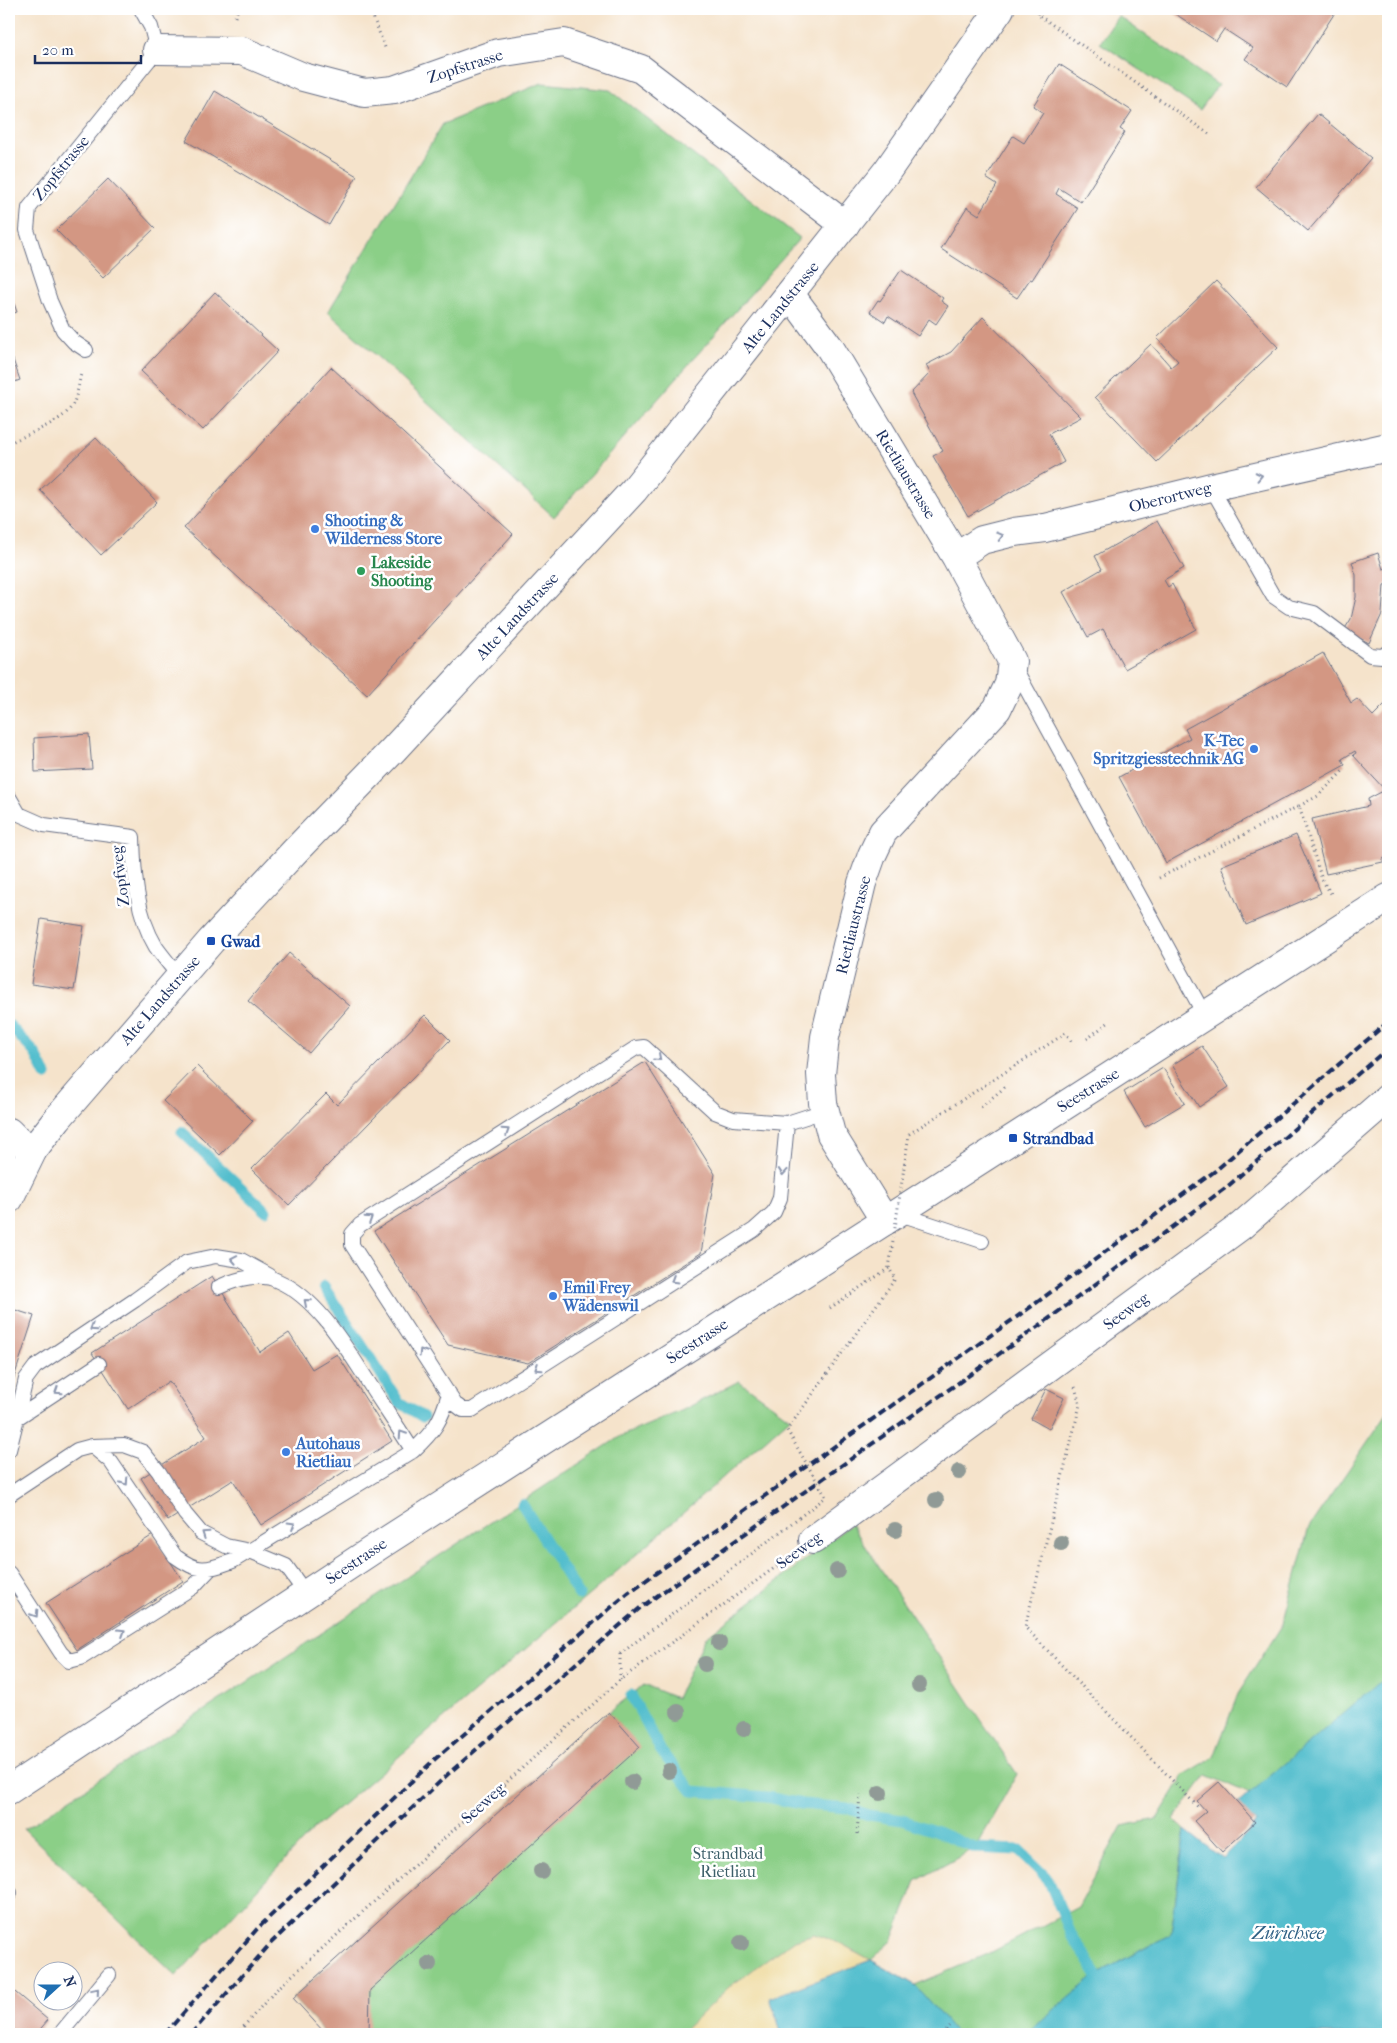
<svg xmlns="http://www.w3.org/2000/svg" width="1397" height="2043" font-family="'IM FELL French Canon',serif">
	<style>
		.green { fill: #8bcf87; stroke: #537f72 }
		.sand { fill: #eeda9e; stroke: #84847e }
		.water { fill: #53becd; stroke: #377696 }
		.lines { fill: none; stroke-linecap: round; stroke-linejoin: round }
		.stream { stroke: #53becd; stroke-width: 11 }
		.building { fill: #d39783 }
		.service-casing { stroke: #676e84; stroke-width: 16 }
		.minor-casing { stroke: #676e84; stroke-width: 30 }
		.tertiary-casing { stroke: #676e84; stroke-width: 30 }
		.primary-casing { stroke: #676e84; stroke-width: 30 }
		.path { stroke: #676e84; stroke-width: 3; stroke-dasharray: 1 4; stroke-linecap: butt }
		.service { stroke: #fff; stroke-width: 14 }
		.minor { stroke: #fff; stroke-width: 28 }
		.tertiary { stroke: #fff; stroke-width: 28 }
		.primary { stroke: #fff; stroke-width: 28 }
		.rail { stroke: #1b2f5e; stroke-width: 4; stroke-dasharray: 8 4; stroke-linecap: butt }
		.path-bridge { stroke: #676e84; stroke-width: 3; stroke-dasharray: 1 4; stroke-linecap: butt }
		.tree { fill: #909a96 }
		.oneway { stroke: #8d97ae }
		.shop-dot { fill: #3f7fe0; stroke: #fff; stroke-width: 2 }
		.leisure-dot { fill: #2e9e5b; stroke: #fff; stroke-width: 2 }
		.transit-dot { fill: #1a4fb4; stroke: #fff; stroke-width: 2 }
		.labels { text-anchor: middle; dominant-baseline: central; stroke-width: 5; stroke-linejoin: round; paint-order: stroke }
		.street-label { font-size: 16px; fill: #1b2f5e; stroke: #fff }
		.shop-label { font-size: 16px; font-weight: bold; fill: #366cbe; stroke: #fff; text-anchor: start }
		.leisure-label { font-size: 16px; font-weight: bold; fill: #27864d; stroke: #fff; text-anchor: start }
		.transit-label { font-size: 16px; font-weight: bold; fill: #164399; stroke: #fff; text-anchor: start }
		.park-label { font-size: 16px; fill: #3d5f6a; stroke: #fff }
		.water-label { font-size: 18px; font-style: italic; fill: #2f6185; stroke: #fff }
	</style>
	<rect width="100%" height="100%" fill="#fff"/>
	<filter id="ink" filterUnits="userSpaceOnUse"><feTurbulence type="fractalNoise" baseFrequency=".02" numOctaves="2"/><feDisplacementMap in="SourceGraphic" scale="10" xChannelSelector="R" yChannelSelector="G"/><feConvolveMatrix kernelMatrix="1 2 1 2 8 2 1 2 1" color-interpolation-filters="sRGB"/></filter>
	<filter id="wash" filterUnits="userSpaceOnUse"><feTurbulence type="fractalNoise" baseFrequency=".0096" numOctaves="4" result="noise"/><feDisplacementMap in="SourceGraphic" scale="20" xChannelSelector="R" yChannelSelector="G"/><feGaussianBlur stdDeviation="1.12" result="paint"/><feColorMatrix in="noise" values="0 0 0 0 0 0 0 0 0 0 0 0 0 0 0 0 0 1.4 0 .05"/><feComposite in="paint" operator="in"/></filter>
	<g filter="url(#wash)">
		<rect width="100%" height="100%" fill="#f5e3cb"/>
		<path class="green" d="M 1118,16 L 1218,85 L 1200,110 L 1100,43 Z
			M 542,83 L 610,90 L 800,238 L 554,517 L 328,312 L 443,124 Z
			M 739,1381 L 790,1418 L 629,1561 L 315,1828 L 176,1976 L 24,1829 L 621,1436 L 681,1411 Z
			M 1388,1412 L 1388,1697 L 1266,1801 L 1207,1775 L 1174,1819 L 1185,1830 L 1171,1934 L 1097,1974 L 1028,2034 L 319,2034 L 324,2032 L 293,1998 L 609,1712 L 644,1685 L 676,1698 L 706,1637 L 851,1524 L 1017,1774 L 975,1848 L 916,1881 L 892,1941 L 871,1960 L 915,1985 L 988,1954 L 1078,1907 L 1122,1826 L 1157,1819 L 1184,1775 L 1214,1757 L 1238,1694 L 1283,1624 L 1309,1527 Z"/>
		<path class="sand" d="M 814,1934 L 838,1942 L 871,1960 L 771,1998 L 782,2034 L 680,2034 L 729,1987 L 795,1940 Z"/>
		<path class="water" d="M 1388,1675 L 1388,2034 L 1025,2034 L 1097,1974 L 1171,1934 L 1185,1830 L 1222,1858 L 1257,1823 L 1235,1806 Z
			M 871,1960 L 915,1985 L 957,2034 L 782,2034 L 770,1998 Z"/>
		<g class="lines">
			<path class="stream" d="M 9,1025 L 35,1053 L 46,1075
				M 182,1132 L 266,1211
				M 324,1287 L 399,1402 L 423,1417
				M 522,1504 L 579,1595
				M 631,1695 L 661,1751 L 692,1791 L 767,1797 L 802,1804 L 847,1808 L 869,1815 L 902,1820 L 940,1833 L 975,1848 L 1018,1850 L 1048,1879 L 1071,1934 L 1097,1974"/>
		</g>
		<g id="blocks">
			<path class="building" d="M 1177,9 L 1333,9 L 1336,11 L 1287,87 L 1245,59 L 1253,48 L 1224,29 L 1216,41 L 1174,13 Z
				M 1059,64 L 1132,111 L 1120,129 L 1125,132 L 1081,202 L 1059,188 L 1056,194 L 1078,208 L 1032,280 L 1030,279 L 1017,298 L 941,249 L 967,207 L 979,215 L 997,185 L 986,178 L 1013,136 L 1024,143 L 1043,113 L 1033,106 Z
				M 215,91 L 357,176 L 329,225 L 186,141 Z
				M 1318,114 L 1371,158 L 1308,231 L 1256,187 Z
				M 108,179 L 155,228 L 103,278 L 56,230 Z
				M 901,270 L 943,298 L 941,301 L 948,306 L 936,324 L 929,319 L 918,336 L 888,316 L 885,322 L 870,312 L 878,300 L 880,301 Z
				M 1216,281 L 1278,347 L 1157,462 L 1095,397 L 1151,344 L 1171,367 L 1178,361 L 1157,338 Z
				M 9,289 L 17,312 L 9,315 Z
				M 215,292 L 278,351 L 203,430 L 141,371 Z
				M 983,317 L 1081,417 L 1049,434 L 1064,462 L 968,516 L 933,456 L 943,451 L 911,393 L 930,373 L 926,365 L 951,352 Z
				M 9,348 L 20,380 L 9,384 Z
				M 331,367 L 513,534 L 367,695 L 184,528 Z
				M 96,438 L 157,502 L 101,555 L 40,490 Z
				M 1157,521 L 1184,568 L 1164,580 L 1168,587 L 1172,584 L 1196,629 L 1125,669 L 1103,629 L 1088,637 L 1063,592 L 1102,569 L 1095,556 Z
				M 1378,553 L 1383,569 L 1388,568 L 1388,584 L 1384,585 L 1382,614 L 1369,643 L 1344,630 L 1351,619 L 1356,597 L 1356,575 L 1352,562 Z
				M 1323,653 L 1351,703 L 1357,699 L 1373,716 L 1388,701 L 1388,855 L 1383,859 L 1383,862 L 1326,874 L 1312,819 L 1369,806 L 1368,799 L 1385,790 L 1353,755 L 1356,753 L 1355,751 L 1342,759 L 1345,765 L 1166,863 L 1119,777 L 1190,738 L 1185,729 Z
				M 89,734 L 92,769 L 35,772 L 34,738 Z
				M 1296,835 L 1321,893 L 1246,925 L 1221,866 Z
				M 41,919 L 84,926 L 74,990 L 31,984 Z
				M 289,953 L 350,1006 L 309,1053 L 248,1001 Z
				M 425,1015 L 450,1040 L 289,1205 L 252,1169 L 326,1094 L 337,1105 Z
				M 1202,1046 L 1229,1087 L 1199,1107 L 1172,1065 Z
				M 645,1062 L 715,1174 L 701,1253 L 528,1363 L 448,1345 L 374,1231 Z
				M 197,1066 L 253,1121 L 220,1155 L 163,1101 Z
				M 1163,1068 L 1185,1103 L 1145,1127 L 1124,1092 Z
				M 212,1276 L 260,1352 L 289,1333 L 312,1369 L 337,1354 L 392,1441 L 261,1525 L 233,1480 L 168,1521 L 141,1478 L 206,1437 L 169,1381 L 128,1409 L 92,1353 Z
				M 9,1308 L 34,1316 L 9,1393 Z
				M 1046,1389 L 1064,1398 L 1049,1429 L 1031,1419 Z
				M 153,1535 L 183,1581 L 77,1650 L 46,1603 Z
				M 609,1712 L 640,1747 L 370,1990 L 369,2034 L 320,2034 L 324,2032 L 293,1998 Z
				M 1219,1782 L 1255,1822 L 1222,1852 L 1194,1821 L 1206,1811 L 1197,1801 Z
				M 9,1987 L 48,2020 L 36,2034 L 9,2034 Z"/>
		</g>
	</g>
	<g filter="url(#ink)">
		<use href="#blocks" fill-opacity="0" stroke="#676e84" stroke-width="1"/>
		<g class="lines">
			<g class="service-casing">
				<path id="service" d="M 86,350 L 74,342 L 63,330 L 50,301 L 27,230 L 29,208 L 157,50 L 151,27 L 141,9
					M 1211,487 L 1273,596 L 1289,607 L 1314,613 L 1370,655 L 1382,656 L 1388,653
					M 1015,668 L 1205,1016
					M 9,797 L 19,814 L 44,825 L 133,837 C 134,874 136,914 156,947 C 163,957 172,967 180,978
					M 787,1123 L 780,1198 L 774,1212 L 754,1230 L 472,1410 L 463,1410 L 455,1404 L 352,1245 L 352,1234 L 360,1225 L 636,1048 L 644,1047 L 715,1112 L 733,1119 L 787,1123 L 824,1111
					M 897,1213 L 982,1241
					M 17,1418 L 26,1379 L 35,1367 L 135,1300 L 187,1262 L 216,1256 L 241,1260 L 270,1276
					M 92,1446 L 111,1462 L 175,1556 C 199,1574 207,1570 233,1561 L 413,1451 C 398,1427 382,1404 367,1380 C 345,1346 317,1298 278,1281 C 261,1272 236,1279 219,1287
					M 9,1450 L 17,1418 L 99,1364
					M 413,1451 C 434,1431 441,1422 449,1393
					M 9,1495 L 77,1450 L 92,1446 L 124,1445 L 143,1452 L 159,1472 L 185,1514 L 201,1533 L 226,1546 L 250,1551 L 286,1566 L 306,1594
					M 9,1573 L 61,1653 L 69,1661 L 81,1658 L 193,1587 L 211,1568
					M 9,1892 L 10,1893
					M 60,2034 L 109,1975"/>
			</g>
			<g class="minor-casing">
				<path id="minor" d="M 157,50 L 242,51 L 303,77 L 364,93 L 394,90 L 498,53 L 564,43 L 641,69 L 845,225
					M 790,294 L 830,348 L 956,557 L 1012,661 L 1009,684 L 997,709 L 883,832 L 872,855 L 862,883 L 825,1037 L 821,1074 L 823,1103 L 831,1134 L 885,1221
					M 956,557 L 982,540 L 1014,532 L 1045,528 L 1211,487 L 1388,447
					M 9,1132 L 15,1138 L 33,1150
					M 813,1540 L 1241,1226 L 1388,1098"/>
			</g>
			<g class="tertiary-casing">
				<path id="tertiary" d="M 9,1199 L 33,1150 L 58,1118 L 211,941 L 295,851 L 393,750 L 634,490 L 887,171 L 1000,9"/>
			</g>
			<g class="primary-casing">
				<path id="primary" d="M 9,1790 L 380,1545 L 1388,898"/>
			</g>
			<path class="path" d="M 370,9 L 386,50
				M 1041,9 L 1037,14 L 1209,134
				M 235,17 L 238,9
				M 9,443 C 24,436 58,423 68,411 C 77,402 78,386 81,374
				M 1299,806 L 1318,796 L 1344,770
				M 1159,878 L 1299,806 L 1322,880 L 1332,895
				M 1087,1039 L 1109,1022
				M 981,1107 L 1005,1087
				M 909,1134 L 1066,1033 L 1073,1044
				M 830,1308 L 889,1268
				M 1075,1387 L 1080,1405 L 1025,1627 L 1200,1809
				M 620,1654 L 620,1680
				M 857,1834 L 860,1794
				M 237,2034 L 276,1990 L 620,1680 L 788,1558
				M 943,2034 L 950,2026"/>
			<use href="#service" class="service"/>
			<use href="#minor" class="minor"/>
			<use href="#tertiary" class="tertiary"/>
			<use href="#primary" class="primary"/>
			<path class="rail" d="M 165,2034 L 257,1929 L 435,1759 L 628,1593 L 1032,1306 L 1215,1171 L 1388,1022
				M 191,2034 L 271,1943 L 448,1774 L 640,1608 L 1043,1323 L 1228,1186 L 1388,1048"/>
			<path class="path-bridge" d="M 620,1654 L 826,1497 L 787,1430 L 895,1279 L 889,1268 L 909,1134"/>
		</g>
		<g class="tree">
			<circle cx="959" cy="1472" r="8"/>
			<circle cx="936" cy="1500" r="8"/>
			<circle cx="895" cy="1530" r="8"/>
			<circle cx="1061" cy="1543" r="8"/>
			<circle cx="837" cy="1571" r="8"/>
			<circle cx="719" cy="1643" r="8"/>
			<circle cx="705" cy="1664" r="8"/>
			<circle cx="919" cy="1685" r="8"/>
			<circle cx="678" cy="1712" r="8"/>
			<circle cx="744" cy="1729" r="8"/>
			<circle cx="669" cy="1771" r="8"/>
			<circle cx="632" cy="1782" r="8"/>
			<circle cx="880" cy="1793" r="8"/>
			<circle cx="541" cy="1871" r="8"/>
			<circle cx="741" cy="1943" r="8"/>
			<circle cx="429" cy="1964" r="8"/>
		</g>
		<defs><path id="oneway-chevron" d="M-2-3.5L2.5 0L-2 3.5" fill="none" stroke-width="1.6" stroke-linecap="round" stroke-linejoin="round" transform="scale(1.25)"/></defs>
		<g class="oneway">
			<use href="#oneway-chevron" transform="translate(1259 476) rotate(-12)"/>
			<use href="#oneway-chevron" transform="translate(1000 536) rotate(-15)"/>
			<use href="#oneway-chevron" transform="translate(658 1058) rotate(42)"/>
			<use href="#oneway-chevron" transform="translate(506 1131) rotate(-33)"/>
			<use href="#oneway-chevron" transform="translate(783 1172) rotate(95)"/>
			<use href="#oneway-chevron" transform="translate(369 1219) rotate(-33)"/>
			<use href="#oneway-chevron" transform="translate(234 1259) rotate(-169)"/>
			<use href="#oneway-chevron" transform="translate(674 1280) rotate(148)"/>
			<use href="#oneway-chevron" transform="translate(307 1302) rotate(-139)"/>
			<use href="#oneway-chevron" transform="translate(93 1328) rotate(147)"/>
			<use href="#oneway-chevron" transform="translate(422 1352) rotate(-123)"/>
			<use href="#oneway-chevron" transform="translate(538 1368) rotate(147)"/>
			<use href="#oneway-chevron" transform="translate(58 1391) rotate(147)"/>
			<use href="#oneway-chevron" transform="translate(402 1434) rotate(-123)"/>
			<use href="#oneway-chevron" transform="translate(125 1482) rotate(56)"/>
			<use href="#oneway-chevron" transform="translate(292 1525) rotate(-31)"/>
			<use href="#oneway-chevron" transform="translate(205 1534) rotate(-146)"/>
			<use href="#oneway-chevron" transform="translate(35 1614) rotate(57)"/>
			<use href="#oneway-chevron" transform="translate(122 1632) rotate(-32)"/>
			<use href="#oneway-chevron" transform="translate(96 1991) rotate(-50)"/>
		</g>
	</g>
	<g class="shop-dot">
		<circle cx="315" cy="529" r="5"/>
		<circle cx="1254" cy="749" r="5"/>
		<circle cx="553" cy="1296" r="5"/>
		<circle cx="286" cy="1452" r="5"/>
	</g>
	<circle class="leisure-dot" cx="361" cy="571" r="5"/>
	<g class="transit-dot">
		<rect x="206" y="936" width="10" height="10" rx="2.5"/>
		<rect x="1008" y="1133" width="10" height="10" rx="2.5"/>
	</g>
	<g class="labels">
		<g class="street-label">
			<text transform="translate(465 66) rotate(-18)">Zopfstrasse</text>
			<text transform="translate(61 168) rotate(-51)">Zopfstrasse</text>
			<text transform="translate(780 307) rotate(-51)">Alte Landstrasse</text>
			<text transform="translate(906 474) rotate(59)">Rietliaustrasse</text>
			<text transform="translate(1170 497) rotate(-14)">Oberortweg</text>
			<text transform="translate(517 616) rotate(-47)">Alte Landstrasse</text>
			<text transform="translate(120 876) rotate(-97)">Zopfweg</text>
			<text transform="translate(853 925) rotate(-76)">Rietliaustrasse</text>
			<text transform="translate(160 1000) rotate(-49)">Alte Landstrasse</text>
			<text transform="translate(1088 1090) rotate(-32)">Seestrasse</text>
			<text transform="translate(1126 1311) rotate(-36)">Seeweg</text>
			<text transform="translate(697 1341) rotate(-33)">Seestrasse</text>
			<text transform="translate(799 1550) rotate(-36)">Seeweg</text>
			<text transform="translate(356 1561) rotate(-34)">Seestrasse</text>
			<text transform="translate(483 1803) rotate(-42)">Seeweg</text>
		</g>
		<g class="shop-label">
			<text x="325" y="520">Shooting &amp;<tspan x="325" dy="18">Wilderness Store</tspan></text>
			<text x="1244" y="740" text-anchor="end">K-Tec<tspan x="1244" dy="18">Spritzgiesstechnik AG</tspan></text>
			<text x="563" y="1287">Emil Frey<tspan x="563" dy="18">Wädenswil</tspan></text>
			<text x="296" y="1443">Autohaus<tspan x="296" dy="18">Rietliau</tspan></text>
		</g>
		<g class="leisure-label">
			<text x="371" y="562">Lakeside<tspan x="371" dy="18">Shooting</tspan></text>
		</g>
		<g class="transit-label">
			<text x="221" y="941">Gwad</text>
			<text x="1023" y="1138">Strandbad</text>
		</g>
		<g class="park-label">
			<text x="728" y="1853">Strandbad<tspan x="728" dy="18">Rietliau</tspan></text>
		</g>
		<g class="water-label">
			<text x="1288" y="1933">Zürichsee</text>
		</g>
	</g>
	<rect width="1397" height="2043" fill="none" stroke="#fff" stroke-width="30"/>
	<g transform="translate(58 1986) rotate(69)"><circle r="24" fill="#ffffff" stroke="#a4acbf"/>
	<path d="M0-4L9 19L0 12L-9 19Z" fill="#1f6fb2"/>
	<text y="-8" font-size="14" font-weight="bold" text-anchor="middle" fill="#1b2f5e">N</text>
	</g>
	<path d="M35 55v8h106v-8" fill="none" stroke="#1b2f5e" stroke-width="2.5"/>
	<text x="42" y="55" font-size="15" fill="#1b2f5e" stroke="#ffffff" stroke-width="4" paint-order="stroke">20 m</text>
</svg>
